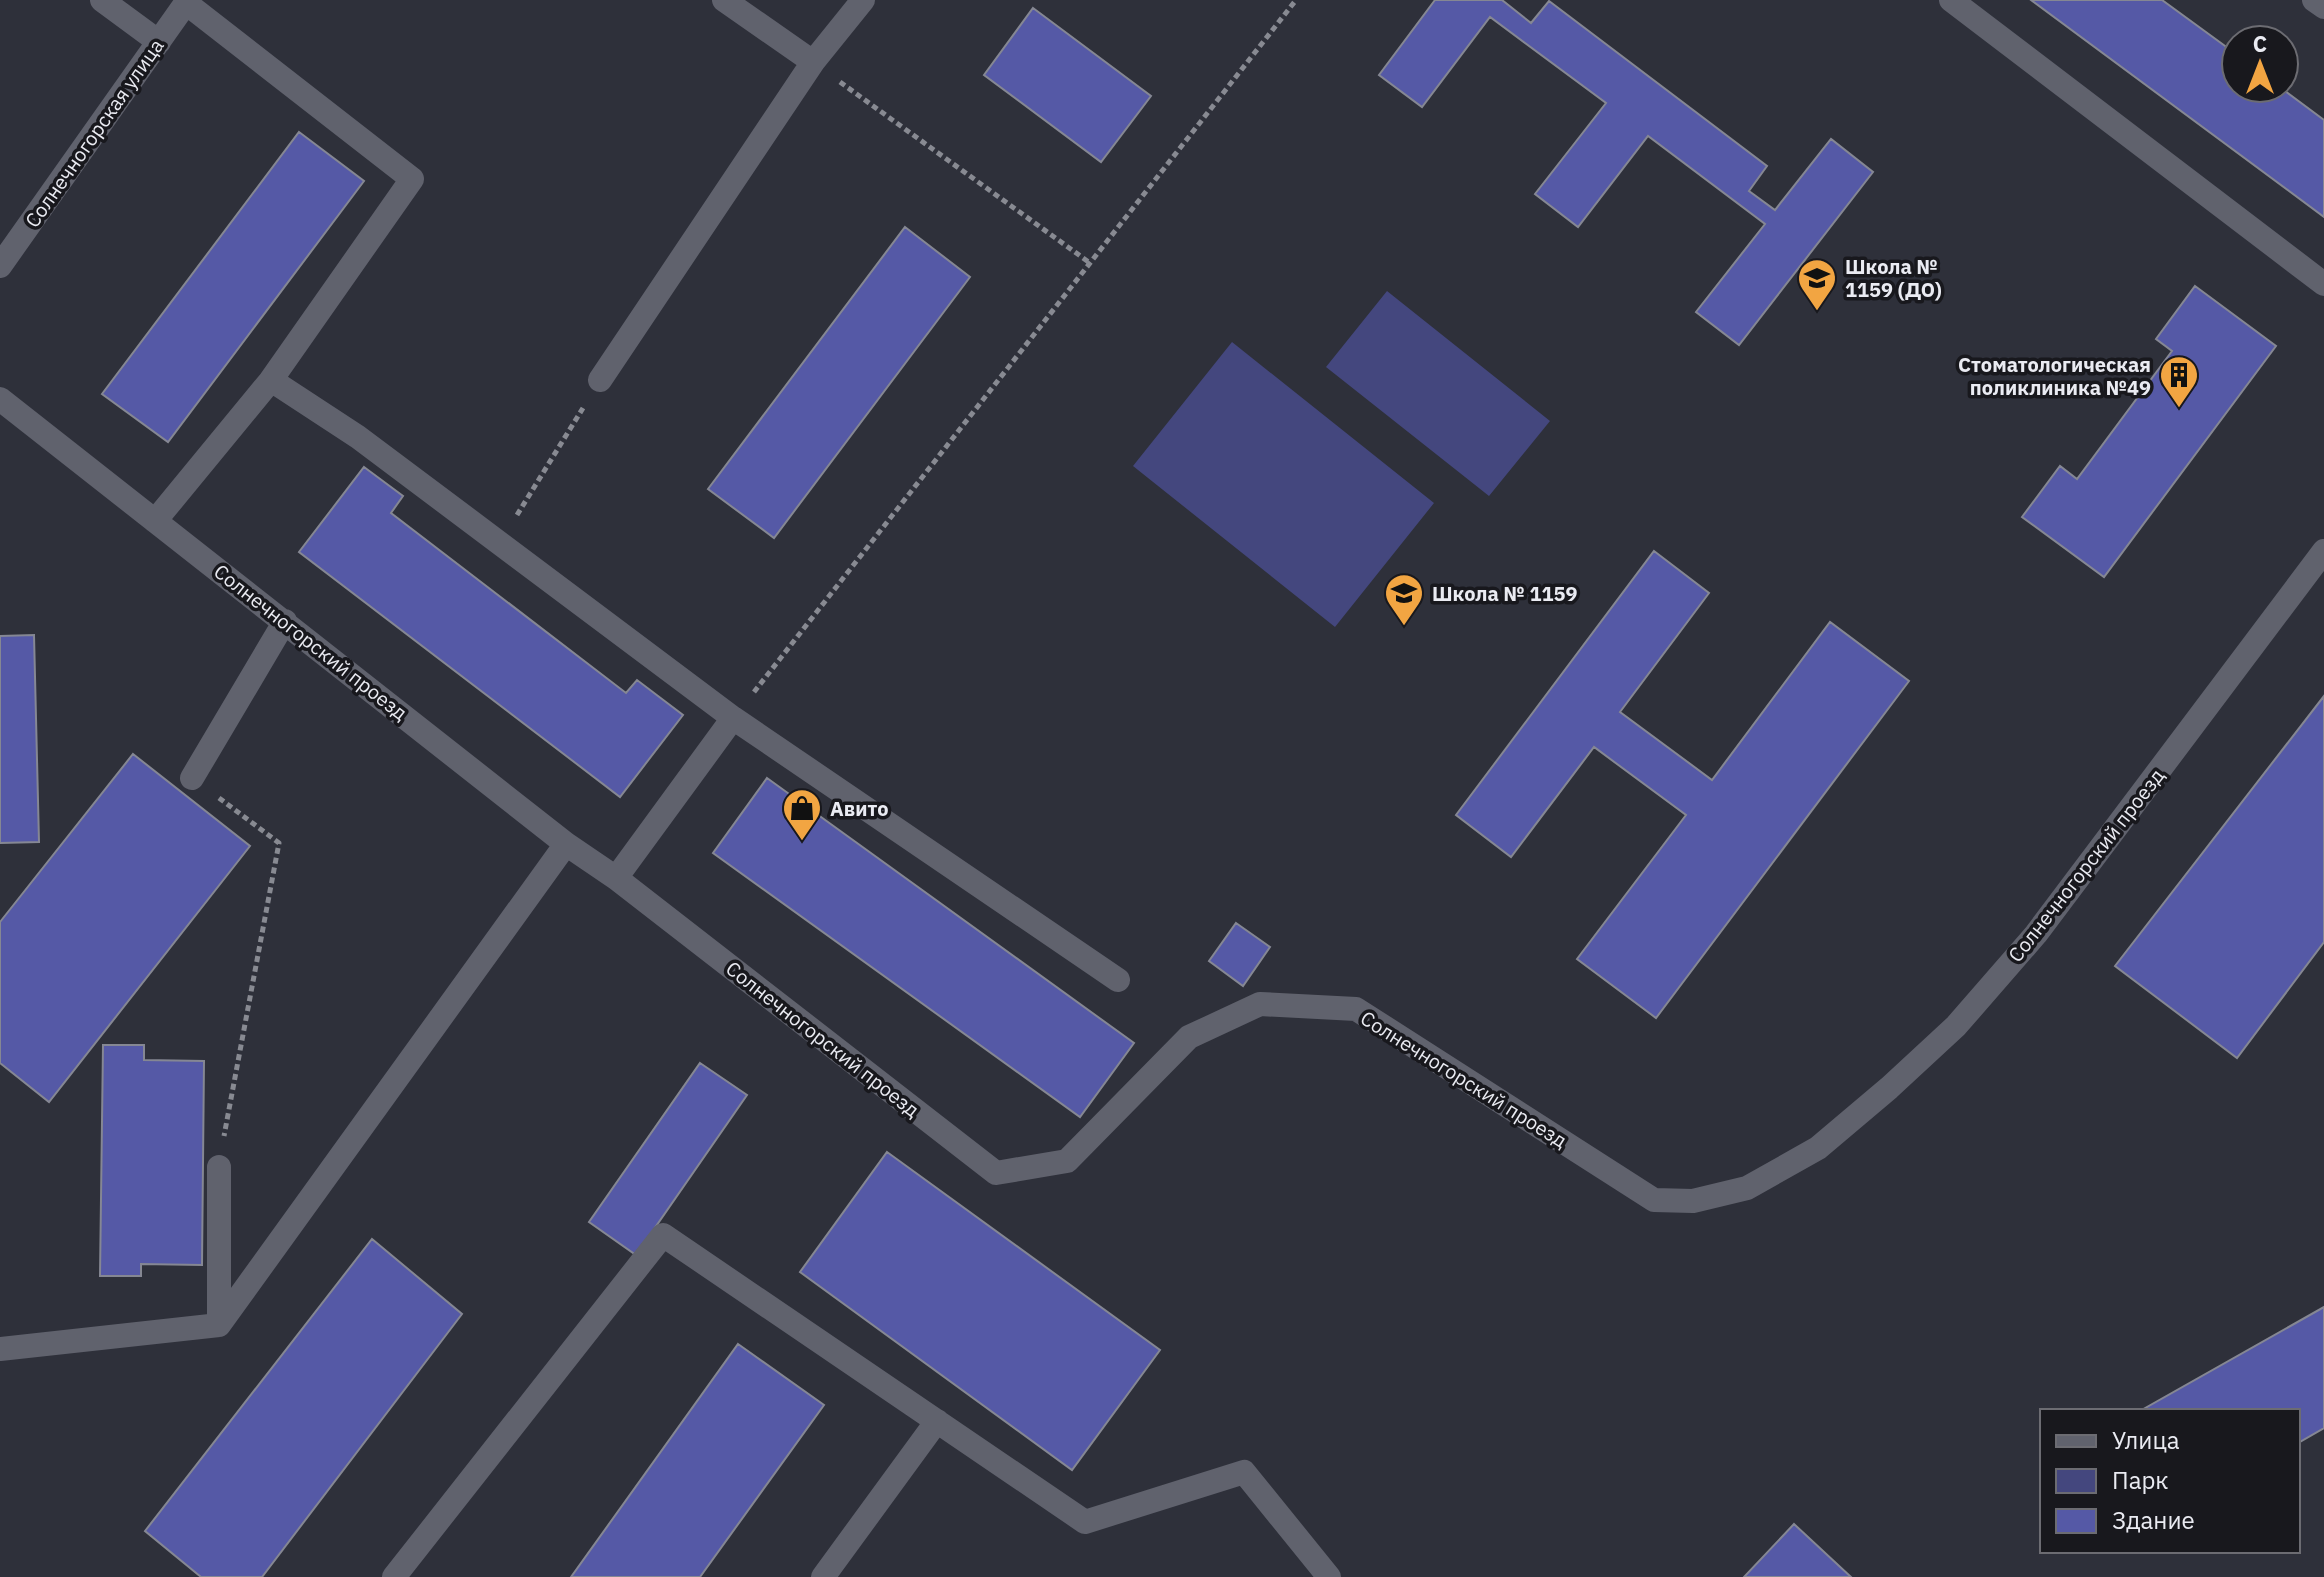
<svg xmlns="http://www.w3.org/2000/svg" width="2324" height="1577" font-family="'IBM Plex Sans',sans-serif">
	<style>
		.green { fill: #44477e }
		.building { fill: #5559a6; stroke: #858793; stroke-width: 2 }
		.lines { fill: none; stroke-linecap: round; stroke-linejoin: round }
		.path { stroke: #888a92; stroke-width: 5; stroke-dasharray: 6 4; stroke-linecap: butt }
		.minor { stroke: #60626d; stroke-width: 24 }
		.labels { text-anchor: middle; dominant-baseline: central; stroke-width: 7; stroke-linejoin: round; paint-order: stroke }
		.street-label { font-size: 20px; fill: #eaebf2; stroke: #18181d }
		.poi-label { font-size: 20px; font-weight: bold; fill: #eaebf2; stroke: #18181d; text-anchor: start }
	</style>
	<rect width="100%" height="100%" fill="#2e303a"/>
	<path class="green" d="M 1387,291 L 1550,421 L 1489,496 L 1326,367 Z
		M 1232,342 L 1434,503 L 1335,627 L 1133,466 Z"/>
	<path class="building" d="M 1435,0 L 1502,0 L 1531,23 L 1549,1 L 1767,166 L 1749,191 L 1775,210 L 1831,139 L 1873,172 L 1739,345 L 1696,312 L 1765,224 L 1648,136 L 1578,227 L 1535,194 L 1606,103 L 1490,17 L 1422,107 L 1379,75 Z
		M 2031,0 L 2162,0 L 2236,54 L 2236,88 L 2281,88 L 2324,120 L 2324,217 Z
		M 1033,8 L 1151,96 L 1101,162 L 984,75 Z
		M 299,132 L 364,181 L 168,442 L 102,394 Z
		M 905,227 L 970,277 L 774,538 L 708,489 Z
		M 2195,286 L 2276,346 L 2104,577 L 2022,517 L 2060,466 L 2077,479 L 2172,351 L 2156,339 Z
		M 364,467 L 403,496 L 391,513 L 626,693 L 637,680 L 683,715 L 620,797 L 299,552 Z
		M 1654,551 L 1709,593 L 1620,712 L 1712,780 L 1830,622 L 1909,681 L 1656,1018 L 1577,959 L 1686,815 L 1594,747 L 1511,857 L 1456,815 Z
		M 34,635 L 39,842 L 0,843 L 0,636 Z
		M 2324,696 L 2324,942 L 2237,1058 L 2115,966 Z
		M 133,754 L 250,846 L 49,1102 L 0,1063 L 0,922 Z
		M 767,778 L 1134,1043 L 1080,1117 L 713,853 Z
		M 1236,923 L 1270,947 L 1243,986 L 1209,961 Z
		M 103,1045 L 144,1045 L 144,1060 L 204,1061 L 202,1265 L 141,1264 L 141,1276 L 100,1276 Z
		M 700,1063 L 747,1095 L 636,1255 L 589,1222 Z
		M 887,1152 L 1160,1350 L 1072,1470 L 800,1272 Z
		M 372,1239 L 462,1314 L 262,1577 L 201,1577 L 145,1531 Z
		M 2324,1307 L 2324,1428 L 2298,1443 L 2298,1411 L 2140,1411 Z
		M 738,1344 L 824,1405 L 700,1577 L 571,1577 Z
		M 1794,1524 L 1851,1577 L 1744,1577 Z"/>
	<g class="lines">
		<path class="path" d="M 840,82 L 1090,263
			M 517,515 L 583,408
			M 754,692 L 1296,0
			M 219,798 L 279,843 L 224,1136"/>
		<path class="minor" d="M 102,0 L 159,42
			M 724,0 L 813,62 L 863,0
			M 1951,0 L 2324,284
			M 2314,0 L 2324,7
			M 186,3 L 412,179 L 271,380
			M 0,266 L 188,0
			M 600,380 L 813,62
			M 0,399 L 566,844 L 616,878 L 996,1173 L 1067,1161 L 1189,1037 L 1260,1004 L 1356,1009 L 1654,1200 L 1693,1201 L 1747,1188 L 1818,1148 L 1889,1088 L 1956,1026 L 2036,934 L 2324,551
			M 155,521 L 271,380 L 358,437 L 733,718 L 1118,980
			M 192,778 L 285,621
			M 616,878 L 733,718
			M 219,1167 L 219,1325 L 566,844
			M 0,1349 L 219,1325
			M 394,1577 L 663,1235 L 1085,1522 L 1244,1472 L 1329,1577
			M 823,1577 L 937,1421"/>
	</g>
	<defs>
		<g id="school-pin" transform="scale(2)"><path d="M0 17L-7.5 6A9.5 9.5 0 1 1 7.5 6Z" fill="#f2a542" stroke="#18181d"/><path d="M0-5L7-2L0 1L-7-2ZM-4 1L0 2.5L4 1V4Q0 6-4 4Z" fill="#111"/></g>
		<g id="building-pin" transform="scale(2)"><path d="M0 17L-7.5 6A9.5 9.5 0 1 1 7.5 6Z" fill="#f2a542" stroke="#18181d"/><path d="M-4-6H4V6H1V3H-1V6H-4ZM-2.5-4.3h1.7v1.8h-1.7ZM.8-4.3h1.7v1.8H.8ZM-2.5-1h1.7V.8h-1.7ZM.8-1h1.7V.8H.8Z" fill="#111"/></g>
		<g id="shop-pin" transform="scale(2)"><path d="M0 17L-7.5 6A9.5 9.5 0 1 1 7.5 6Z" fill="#f2a542" stroke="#18181d"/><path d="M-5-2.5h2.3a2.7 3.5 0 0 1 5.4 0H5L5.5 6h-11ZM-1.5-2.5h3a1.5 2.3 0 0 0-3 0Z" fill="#111"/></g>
	</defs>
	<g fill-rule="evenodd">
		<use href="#school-pin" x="1817" y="278"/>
		<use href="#building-pin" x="2179" y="375"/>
		<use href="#school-pin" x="1404" y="593"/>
		<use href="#shop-pin" x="802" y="808"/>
	</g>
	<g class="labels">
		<g class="street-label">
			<text transform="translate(94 133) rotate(-55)">Солнечногорская улица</text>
			<text transform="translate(311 642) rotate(38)">Солнечногорский проезд</text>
			<text transform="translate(2086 865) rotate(-52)">Солнечногорский проезд</text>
			<text transform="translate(823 1039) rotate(38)">Солнечногорский проезд</text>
			<text transform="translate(1464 1079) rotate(32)">Солнечногорский проезд</text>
		</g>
		<g class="poi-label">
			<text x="1845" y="266">Школа №<tspan x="1845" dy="23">1159 (ДО)</tspan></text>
			<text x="2151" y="364" text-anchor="end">Стоматологическая<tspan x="2151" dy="23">поликлиника №49</tspan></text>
			<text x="1432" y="593">Школа № 1159</text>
			<text x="830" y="808">Авито</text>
		</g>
	</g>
	<rect x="2040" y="1409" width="260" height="144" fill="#18181d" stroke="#6c6c72" stroke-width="2"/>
	<rect x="2056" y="1435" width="40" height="12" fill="#60626d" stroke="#6c6c72" stroke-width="2"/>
	<text x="2112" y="1449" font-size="24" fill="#eaebf2">Улица</text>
	<rect x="2056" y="1469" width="40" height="24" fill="#44477e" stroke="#6c6c72" stroke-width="2"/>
	<text x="2112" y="1489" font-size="24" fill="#eaebf2">Парк</text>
	<rect x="2056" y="1509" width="40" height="24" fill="#5559a6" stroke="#6c6c72" stroke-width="2"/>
	<text x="2112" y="1529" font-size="24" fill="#eaebf2">Здание</text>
	<g transform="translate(2260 64)"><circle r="38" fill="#18181d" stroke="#6c6c72" stroke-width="2"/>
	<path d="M0-6L14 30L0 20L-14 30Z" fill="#f2a542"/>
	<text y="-12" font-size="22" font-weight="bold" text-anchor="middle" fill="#eaebf2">С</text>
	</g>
</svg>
